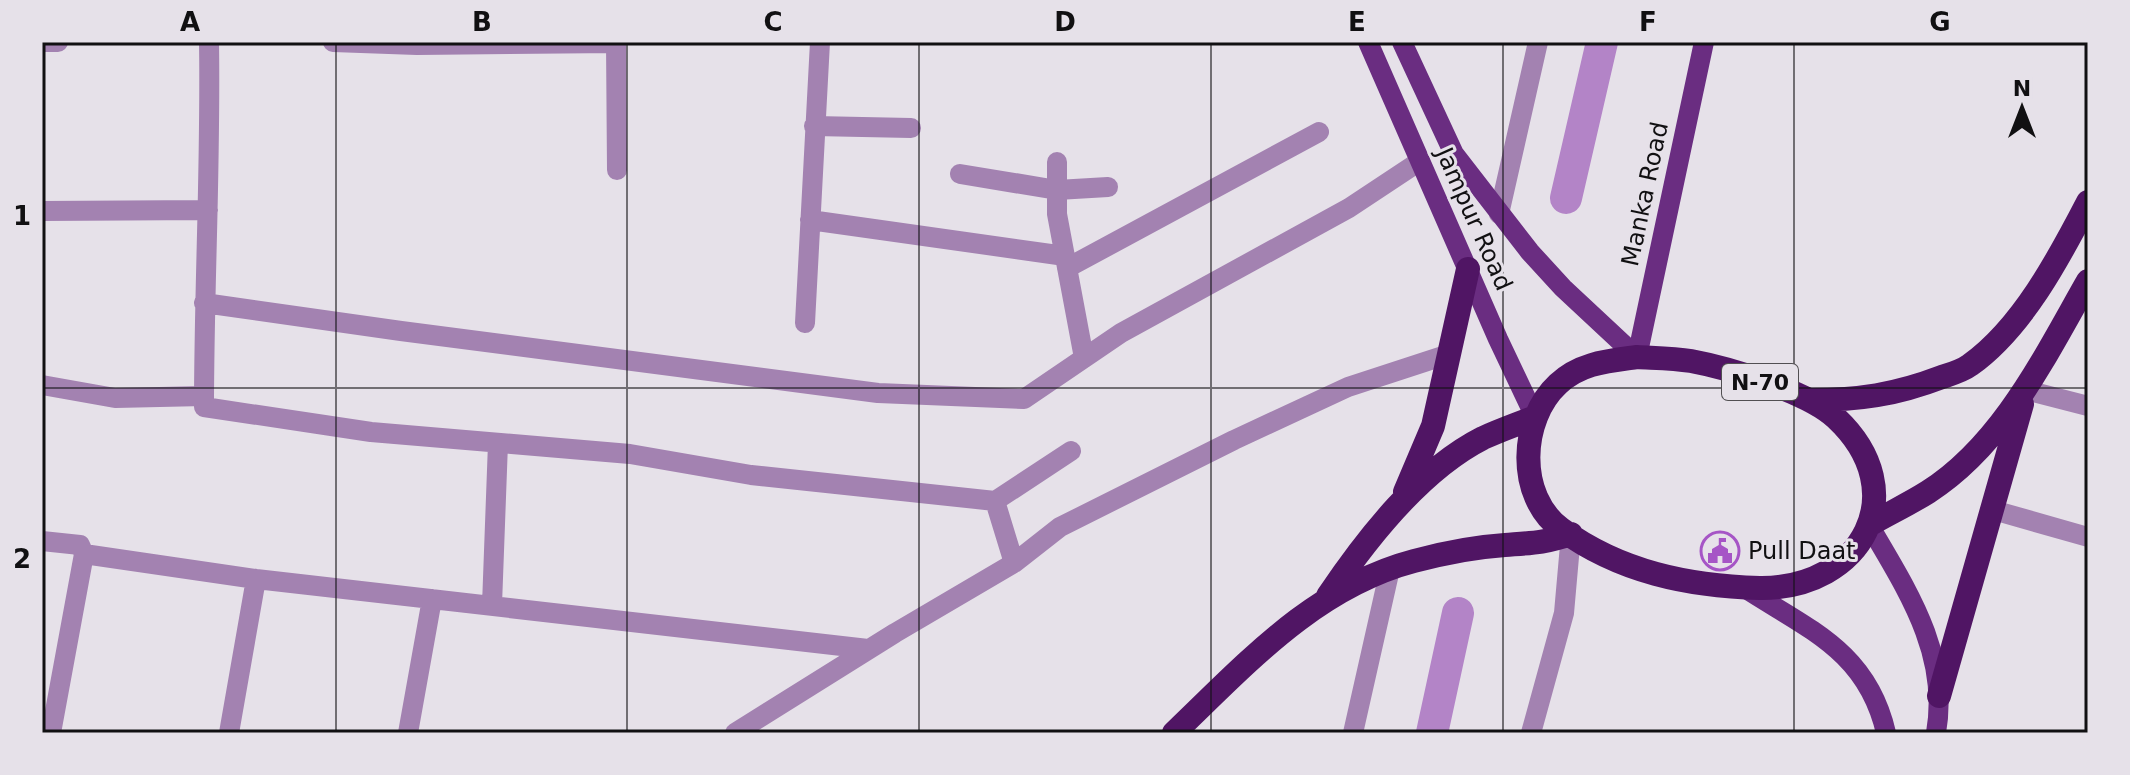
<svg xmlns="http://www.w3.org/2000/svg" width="2130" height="775" font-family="'DejaVu Sans',sans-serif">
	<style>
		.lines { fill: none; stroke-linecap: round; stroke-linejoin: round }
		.canal { stroke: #b384c7; stroke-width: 32 }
		.minor { stroke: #a382b1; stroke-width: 20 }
		.major { stroke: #6a2d81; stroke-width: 20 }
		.highway { stroke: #501564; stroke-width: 24 }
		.grid { fill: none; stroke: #111012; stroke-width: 2; stroke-opacity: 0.55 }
		.labels { text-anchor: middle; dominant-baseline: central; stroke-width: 6; stroke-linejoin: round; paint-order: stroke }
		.shield { fill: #e6e1e9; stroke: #514f52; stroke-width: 2 }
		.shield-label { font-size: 22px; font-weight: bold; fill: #111012 }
		.street-label { font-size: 24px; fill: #111012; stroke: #e6e1e9 }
		.poi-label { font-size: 24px; fill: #111012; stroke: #e6e1e9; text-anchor: start }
		.neatline { fill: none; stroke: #111012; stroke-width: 3 }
		.grid-label { font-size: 26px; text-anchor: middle; font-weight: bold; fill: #111012 }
	</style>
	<rect width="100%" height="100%" fill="#e6e1e9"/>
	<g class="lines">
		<path class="canal" d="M 1566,198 L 1602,42
			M 1432,733 L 1458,613"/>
		<path class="minor" d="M 42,42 L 58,42
			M 209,42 C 211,164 204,285 204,407 L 371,432 L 630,454 L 751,475 L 995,501 L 1071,451
			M 333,42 L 417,45 L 616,43
			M 616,42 L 617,170
			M 814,126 L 911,128
			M 1057,162 L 1057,214 L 1084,358
			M 960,174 L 1057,190 L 1108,187
			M 42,211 L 208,210
			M 1499,214 L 1538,42
			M 810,220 L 1065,256
			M 1067,268 L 1319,132
			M 204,303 L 401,331 L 878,393 L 1024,399 L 1121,333 L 1349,208 L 1420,161
			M 805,323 L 820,42
			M 42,385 L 115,398 L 204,396
			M 2026,390 L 2088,406
			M 995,501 L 1014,563
			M 1993,510 L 2088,537
			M 42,541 L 80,545 L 84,554 L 51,733
			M 84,554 L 256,579 L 868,649
			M 492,605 L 498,443
			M 229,733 L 256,579
			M 408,733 L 432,599
			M 735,733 L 895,633 L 1014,563 L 1060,527 L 1234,440 L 1348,387 L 1449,354
			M 1353,733 L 1390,569
			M 1531,733 L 1564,613 L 1571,534"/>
		<path class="major" d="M 1368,42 L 1498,339 L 1535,417
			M 1402,42 L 1454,154 L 1530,252 L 1563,288 L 1637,357 L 1704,42
			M 1869,525 C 1907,590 1950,654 1936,733
			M 1743,587 C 1807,629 1867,650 1886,733"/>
		<path class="highway" d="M 1637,357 C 1654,358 1673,358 1691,361 C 1729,368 1808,392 1836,418 C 1915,492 1862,589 1760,588 C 1688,586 1620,572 1561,529 C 1516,496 1520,419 1558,384 C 1580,363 1608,361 1637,357 Z
			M 1809,400 C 1859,400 1895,395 1942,377 C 1951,374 1962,371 1970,365 C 2022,328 2059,258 2088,202
			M 1405,492 L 1433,426 L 1468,269
			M 1869,525 C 1888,514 1909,504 1928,492 C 2003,444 2045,356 2088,281
			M 1328,596 C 1367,538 1420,470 1483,438 C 1500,430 1518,424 1535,417
			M 1939,696 L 2022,404
			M 1174,733 C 1246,664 1315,587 1414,561 C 1444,553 1474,547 1505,545 C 1531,543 1545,543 1571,534"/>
	</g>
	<path class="grid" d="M 336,42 L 336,733M 627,42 L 627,733M 919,42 L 919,733M 1211,42 L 1211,733M 1503,42 L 1503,733M 1794,42 L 1794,733M 42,388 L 2088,388"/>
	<defs>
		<g id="civic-ring" transform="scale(2)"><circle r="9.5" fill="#e6e1e9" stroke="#a655c6" stroke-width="1.5"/><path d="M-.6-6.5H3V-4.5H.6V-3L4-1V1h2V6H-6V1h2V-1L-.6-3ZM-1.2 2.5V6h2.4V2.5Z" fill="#a655c6"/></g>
	</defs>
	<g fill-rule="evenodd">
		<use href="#civic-ring" x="1720" y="551"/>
	</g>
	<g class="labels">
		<rect class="shield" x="1722" y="364" width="76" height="36" rx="6"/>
		<g class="shield-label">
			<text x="1760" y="382">N-70</text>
		</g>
		<g class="street-label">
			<text transform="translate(1645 194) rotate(-78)">Manka Road</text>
			<text transform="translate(1474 219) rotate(66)">Jampur Road</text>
		</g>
		<g class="poi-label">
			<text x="1748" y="551">Pull Daat</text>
		</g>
	</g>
	<rect width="2130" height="775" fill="none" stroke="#e6e1e9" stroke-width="88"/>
	<g transform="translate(2022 108)" stroke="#e6e1e9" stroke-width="6" paint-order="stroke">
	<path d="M0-6L14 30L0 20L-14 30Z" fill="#111012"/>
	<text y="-12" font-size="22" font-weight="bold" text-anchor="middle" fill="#111012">N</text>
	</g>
	<rect x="44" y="44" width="2042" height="687" class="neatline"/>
	<g class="grid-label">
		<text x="190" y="31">A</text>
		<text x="482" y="31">B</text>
		<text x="773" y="31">C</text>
		<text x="1065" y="31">D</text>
		<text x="1357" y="31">E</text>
		<text x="1648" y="31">F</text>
		<text x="1940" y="31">G</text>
		<text x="22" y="225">1</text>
		<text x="22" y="568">2</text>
	</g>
</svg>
